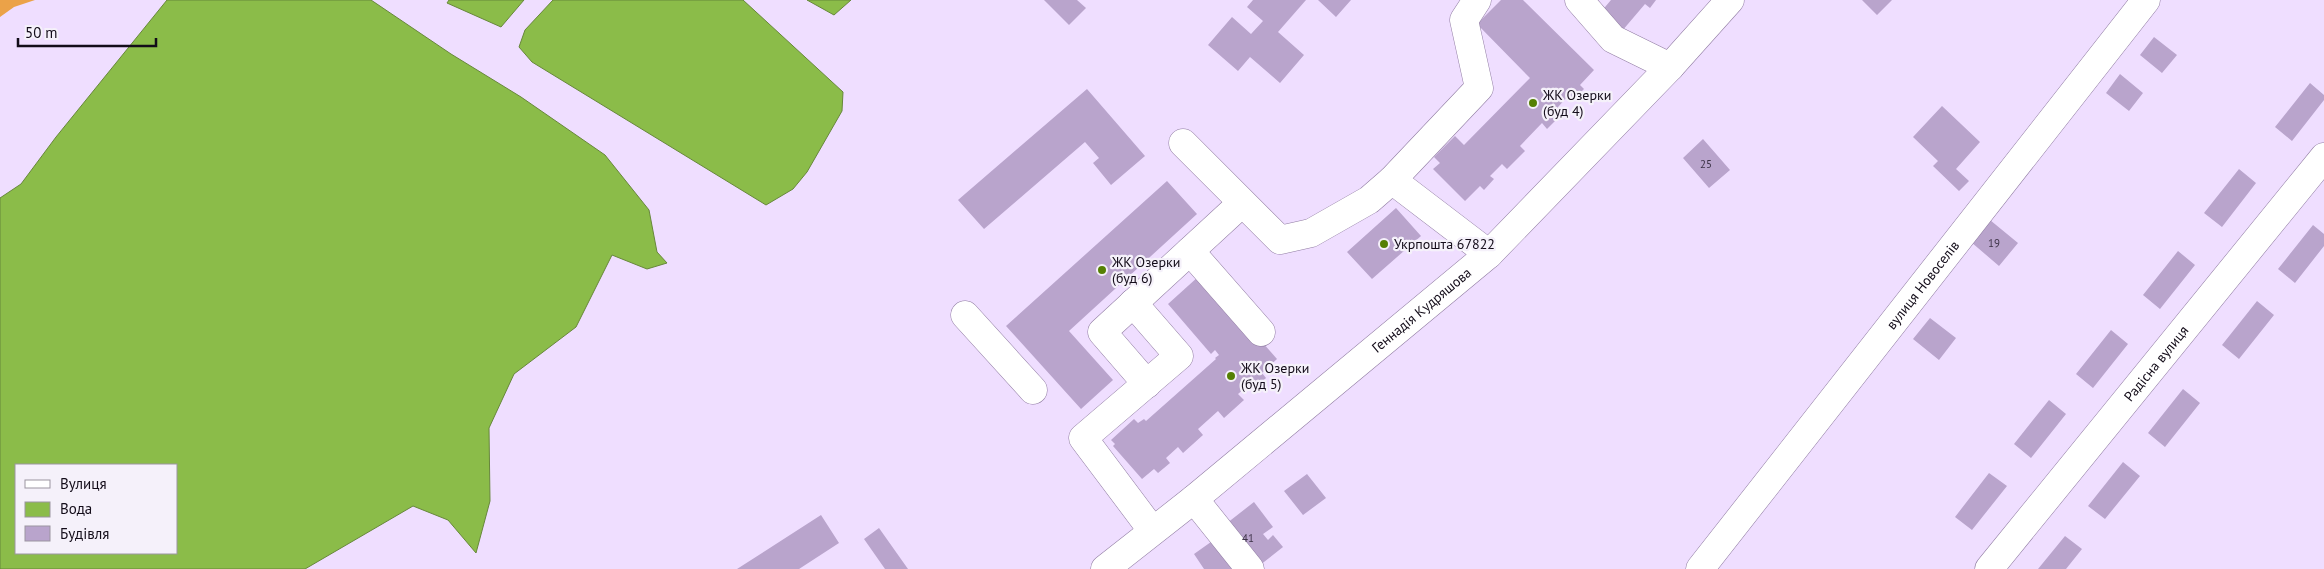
<svg xmlns="http://www.w3.org/2000/svg" width="2324" height="569" font-family="'PT Sans',sans-serif">
	<style>
		.green { fill: #eba248 }
		.water { fill: #8bbc49; stroke: #67873b; fill-rule: evenodd }
		.building { fill: #b9a4cc }
		.lines { fill: none; stroke-linecap: round; stroke-linejoin: round }
		.minor-casing { stroke: #907ca2; stroke-width: 29 }
		.minor { stroke: #fff; stroke-width: 28 }
		.poi-dot { fill: #558003; stroke: #f5f1fa; stroke-width: 2 }
		.labels { text-anchor: middle; dominant-baseline: central; stroke-width: 4.5; stroke-linejoin: round; paint-order: stroke }
		.number-label { font-size: 11px; fill: #3c3246 }
		.poi-label { font-size: 14px; fill: #130c19; stroke: #f5f1fa; text-anchor: start }
		.street-label { font-size: 14px; fill: #130c19; stroke: #f5f1fa }
	</style>
	<rect width="100%" height="100%" fill="#efdeff"/>
	<path class="green" d="M 0,0 L 35,0 L 14,7 L 0,17 Z"/>
	<path class="water" d="M 167,0 L 371,0 L 451,54 L 521,97 L 605,155 L 649,210 L 657,252 L 667,263 L 647,269 L 612,255 L 576,327 L 514,374 L 489,428 L 490,501 L 476,553 L 448,520 L 413,506 L 305,569 L 0,569 L 0,198 L 21,184 L 56,137 ZM 16,465 L 176,465 L 176,553 L 16,553 Z
		M 449,0 L 524,0 L 501,27 L 447,3 Z
		M 553,0 L 743,0 L 843,92 L 842,111 L 807,172 L 793,189 L 766,205 L 532,62 L 519,47 L 525,30 Z
		M 807,0 L 851,0 L 834,15 Z"/>
	<path class="building" d="M 1044,0 L 1077,0 L 1086,8 L 1069,25 Z
		M 1253,0 L 1306,0 L 1278,32 L 1304,55 L 1280,83 L 1250,57 L 1238,71 L 1208,45 L 1232,17 L 1251,34 L 1263,21 L 1247,7 Z
		M 1318,0 L 1351,0 L 1336,17 Z
		M 1501,0 L 1523,0 L 1594,70 L 1580,85 L 1584,89 L 1574,99 L 1569,95 L 1558,107 L 1564,112 L 1547,129 L 1542,123 L 1520,146 L 1525,151 L 1507,169 L 1502,164 L 1490,176 L 1494,179 L 1484,190 L 1480,186 L 1465,201 L 1433,169 L 1440,163 L 1434,157 L 1455,136 L 1464,145 L 1530,78 L 1477,24 Z
		M 1611,0 L 1656,0 L 1650,8 L 1645,4 L 1622,31 L 1600,13 Z
		M 1862,0 L 1892,0 L 1877,15 Z
		M 2154,37 L 2177,55 L 2162,73 L 2140,55 Z
		M 2120,74 L 2143,93 L 2129,111 L 2106,93 Z
		M 2310,83 L 2324,95 L 2324,100 L 2292,141 L 2275,127 Z
		M 1087,89 L 1145,156 L 1111,185 L 1093,163 L 1099,158 L 1085,142 L 984,229 L 958,200 Z
		M 1942,106 L 1980,142 L 1956,169 L 1969,181 L 1959,191 L 1933,166 L 1938,161 L 1913,137 Z
		M 1703,139 L 1730,170 L 1709,188 L 1683,158 Z
		M 2239,169 L 2256,183 L 2222,227 L 2204,213 Z
		M 1167,181 L 1197,214 L 1069,331 L 1113,380 L 1081,409 L 1006,326 Z
		M 1396,208 L 1421,236 L 1372,279 L 1347,252 Z
		M 1990,220 L 2018,243 L 1999,266 L 1971,242 Z
		M 2313,225 L 2324,234 L 2324,246 L 2295,283 L 2278,269 Z
		M 2178,251 L 2195,265 L 2160,309 L 2143,295 Z
		M 1199,276 L 1230,306 L 1277,359 L 1262,373 L 1266,378 L 1255,388 L 1251,383 L 1238,394 L 1244,400 L 1224,418 L 1218,411 L 1198,429 L 1203,435 L 1183,453 L 1178,447 L 1166,458 L 1170,463 L 1158,473 L 1154,469 L 1142,479 L 1113,446 L 1115,444 L 1111,440 L 1134,419 L 1138,423 L 1144,419 L 1146,421 L 1216,359 L 1215,358 L 1219,355 L 1215,350 L 1211,354 L 1168,304 Z
		M 2257,301 L 2274,315 L 2239,359 L 2222,345 Z
		M 1930,318 L 1956,338 L 1939,360 L 1913,339 Z
		M 2111,330 L 2128,344 L 2093,388 L 2076,374 Z
		M 2183,389 L 2200,403 L 2165,447 L 2148,433 Z
		M 2049,400 L 2066,414 L 2031,458 L 2014,444 Z
		M 2123,462 L 2140,476 L 2105,519 L 2088,506 Z
		M 1989,473 L 2007,486 L 1972,530 L 1955,517 Z
		M 1307,474 L 1326,498 L 1303,515 L 1284,491 Z
		M 1254,502 L 1273,527 L 1263,534 L 1268,540 L 1273,535 L 1283,547 L 1255,569 L 1222,527 Z
		M 821,515 L 839,543 L 799,569 L 737,569 Z
		M 879,528 L 908,569 L 885,569 L 864,539 Z
		M 2065,536 L 2082,549 L 2066,569 L 2038,569 Z
		M 1218,537 L 1247,569 L 1204,569 L 1194,554 Z"/>
	<g class="lines">
		<g class="minor-casing">
			<g id="minor">
				<path d="M 1579,0 L 1613,39 L 1670,67"/>
				<path d="M 1183,143 L 1280,240 L 1311,233 L 1369,200 L 1392,180 L 1489,254"/>
				<path d="M 1392,180 L 1479,88 L 1464,20 L 1477,0"/>
				<path d="M 1190,251 L 1261,332"/>
				<path d="M 1133,303 L 1179,356 L 1083,438 L 1152,530"/>
				<path d="M 965,315 L 1033,390"/>
				<path d="M 1147,384 L 1102,332 L 1242,203"/>
				<path d="M 1194,499 L 1250,569"/>
				<path id="s1" d="M 1105,569 L 1194,499 L 1489,254 L 1670,67 L 1730,0"/>
				<path id="s2" d="M 1700,569 L 2146,0"/>
				<path id="s3" d="M 1989,569 L 2324,157"/>
			</g>
		</g>
		<use href="#minor" class="minor"/>
	</g>
	<g class="poi-dot">
		<circle cx="1533" cy="103" r="5"/>
		<circle cx="1384" cy="244" r="5"/>
		<circle cx="1102" cy="270" r="5"/>
		<circle cx="1231" cy="376" r="5"/>
	</g>
	<g class="labels">
		<g class="number-label">
			<text x="1706" y="164">25</text>
			<text x="1994" y="243">19</text>
			<text x="1248" y="538">41</text>
		</g>
		<g class="poi-label">
			<text x="1543" y="95">ЖК Озерки<tspan x="1543" dy="16">(буд 4)</tspan></text>
			<text x="1394" y="244">Укрпошта 67822</text>
			<text x="1112" y="262">ЖК Озерки<tspan x="1112" dy="16">(буд 6)</tspan></text>
			<text x="1241" y="368">ЖК Озерки<tspan x="1241" dy="16">(буд 5)</tspan></text>
		</g>
		<g class="street-label">
			<text stroke="none"><textPath href="#s2" startOffset="361">вулиця Новоселів</textPath></text>
			<text stroke="none"><textPath href="#s1" startOffset="409">Геннадія Кудряшова</textPath></text>
			<text stroke="none"><textPath href="#s3" startOffset="265">Радісна вулиця</textPath></text>
		</g>
	</g>
	<rect x="15" y="464" width="162" height="90" fill="#f5f1fa" stroke="#9b95a0"/>
	<rect x="25" y="480" width="25" height="8" fill="#ffffff" stroke="#9b95a0"/>
	<text x="60" y="489" font-size="15" fill="#130c19">Вулиця</text>
	<rect x="25" y="502" width="25" height="15" fill="#8bbc49" stroke="#9b95a0"/>
	<text x="60" y="514" font-size="15" fill="#130c19">Вода</text>
	<rect x="25" y="526" width="25" height="15" fill="#b9a4cc" stroke="#9b95a0"/>
	<text x="60" y="539" font-size="15" fill="#130c19">Будівля</text>
	<path d="M18 38v8h138v-8" fill="none" stroke="#130c19" stroke-width="2.5"/>
	<text x="25" y="38" font-size="15" fill="#130c19" stroke="#f5f1fa" stroke-width="4" paint-order="stroke">50 m</text>
</svg>
